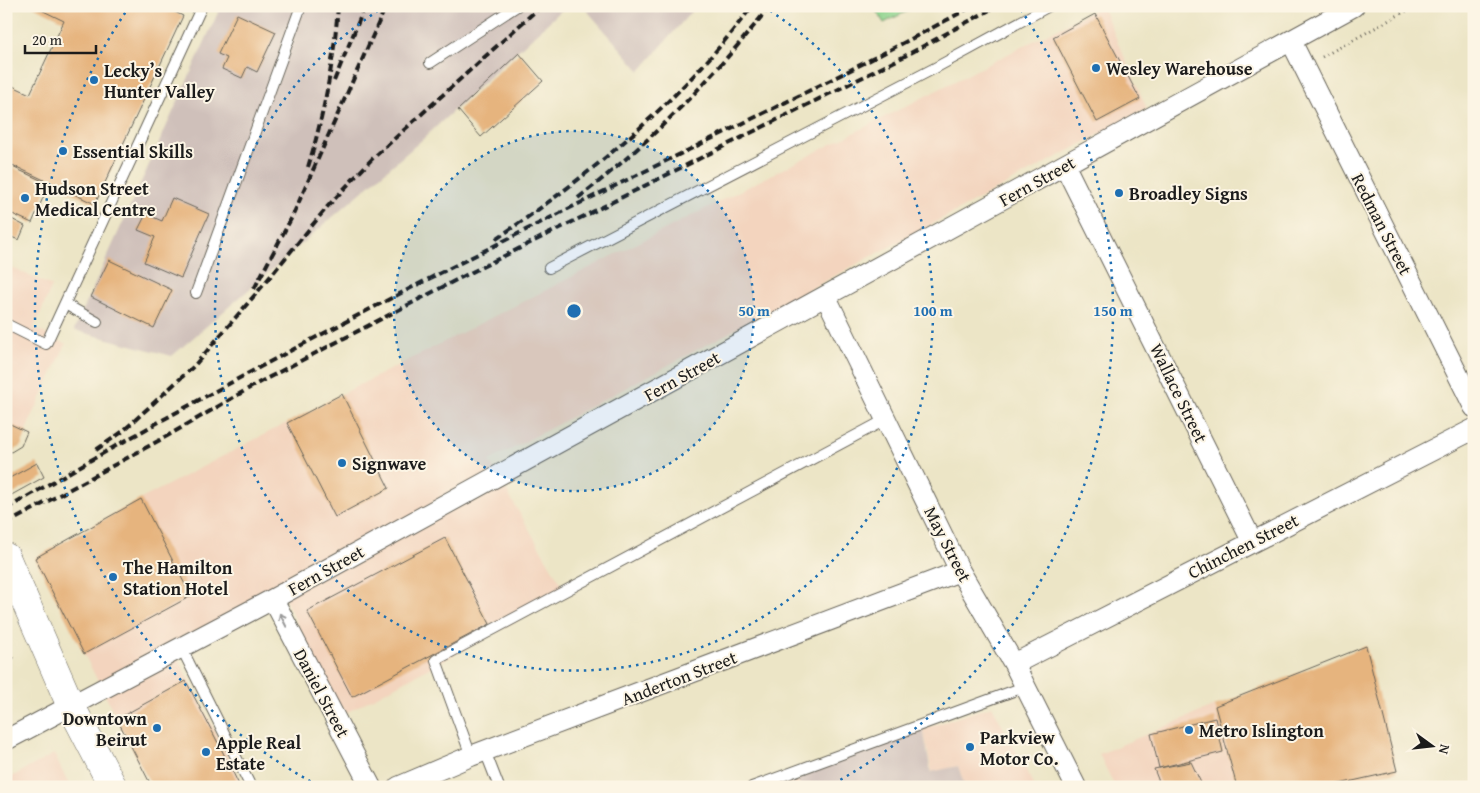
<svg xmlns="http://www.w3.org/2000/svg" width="1480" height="793" font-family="'Gentium Book Plus',serif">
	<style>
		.built { fill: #f3d4be }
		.industrial { fill: #cfc0ba }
		.green { fill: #8dd38d; stroke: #547854 }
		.building { fill: #e6b47e }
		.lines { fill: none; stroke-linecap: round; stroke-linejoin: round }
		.service-casing { stroke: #656258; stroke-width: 12 }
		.minor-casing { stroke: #656258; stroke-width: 22 }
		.secondary-casing { stroke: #656258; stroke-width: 29 }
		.path { stroke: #656258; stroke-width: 3; stroke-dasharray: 1 4; stroke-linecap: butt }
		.service { stroke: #fff; stroke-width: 10 }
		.minor { stroke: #fff; stroke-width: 20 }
		.secondary { stroke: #fff; stroke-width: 28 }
		.rail { stroke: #1c1c1c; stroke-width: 4; stroke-dasharray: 8 4; stroke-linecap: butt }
		.oneway { stroke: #999 }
		.ring { fill: none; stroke: #1f6fb2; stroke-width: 2.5; stroke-dasharray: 2.5 5 }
		.poi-dot { fill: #1f6fb2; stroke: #fcf5e5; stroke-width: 2 }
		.labels { text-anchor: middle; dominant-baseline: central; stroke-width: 4; stroke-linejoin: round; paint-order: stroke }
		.poi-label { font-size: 18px; font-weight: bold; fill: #1c1c1c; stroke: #fcf5e5; text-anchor: start }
		.street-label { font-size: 18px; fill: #1c1c1c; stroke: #fcf5e5 }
		.centre { fill: #1f6fb2; stroke: #fcf5e5; stroke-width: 2.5 }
		.ring-label { font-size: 15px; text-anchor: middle; font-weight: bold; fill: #1f6fb2; stroke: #fcf5e5; stroke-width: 4; stroke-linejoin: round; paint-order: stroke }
	</style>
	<rect width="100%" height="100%" fill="#fcf5e5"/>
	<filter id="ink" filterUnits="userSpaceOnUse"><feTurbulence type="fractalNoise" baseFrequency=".02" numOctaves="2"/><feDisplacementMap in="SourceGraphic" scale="10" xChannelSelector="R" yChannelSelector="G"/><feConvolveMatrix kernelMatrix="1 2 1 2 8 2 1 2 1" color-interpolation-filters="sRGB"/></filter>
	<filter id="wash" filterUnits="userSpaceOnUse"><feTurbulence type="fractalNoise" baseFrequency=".0096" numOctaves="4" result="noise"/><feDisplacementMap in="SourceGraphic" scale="20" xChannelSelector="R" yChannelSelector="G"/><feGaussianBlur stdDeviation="1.12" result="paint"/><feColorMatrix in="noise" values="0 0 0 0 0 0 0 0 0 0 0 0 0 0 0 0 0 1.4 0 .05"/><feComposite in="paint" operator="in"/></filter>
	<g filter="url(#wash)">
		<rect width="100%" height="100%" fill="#ece5c6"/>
		<path class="built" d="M 1102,6 L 1147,109 L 489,461 L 567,594 L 342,715 L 283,595 L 176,655 L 244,787 L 152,787 L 35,558 L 141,499 L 342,394 Z
			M 6,265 L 52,286 L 34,328 L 66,344 L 20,443 L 6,451 Z
			M 992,706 L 1035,787 L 965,787 L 958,766 L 932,772 L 923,729 Z
			M 1215,706 L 1237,787 L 1115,787 L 1099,754 Z
			M 54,754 L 70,787 L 6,787 L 6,780 Z
			M 797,776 L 800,787 L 771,787 Z"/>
		<path class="industrial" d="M 221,6 L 566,6 L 423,139 L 172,356 L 74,330 Z
			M 583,6 L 696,6 L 640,71 Z
			M 923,729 L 931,772 L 958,766 L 965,787 L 800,787 L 797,776 Z"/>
		<path class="green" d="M 873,6 L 917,6 L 884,23 Z"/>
		<g id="blocks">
			<path class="building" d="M 33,6 L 163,6 L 183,16 L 95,204 L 6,162 L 6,83 L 30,94 L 64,21 Z
				M 237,14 L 276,32 L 257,72 L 247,67 L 242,78 L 222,69 L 227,58 L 218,54 Z
				M 1095,14 L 1140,99 L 1097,122 L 1053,37 Z
				M 519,53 L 543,81 L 481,137 L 458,110 Z
				M 6,164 L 49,184 L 32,223 L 6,211 Z
				M 172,198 L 209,214 L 181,278 L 144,262 L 155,237 L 138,230 L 146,214 L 162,221 Z
				M 6,216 L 25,226 L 19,240 L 6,235 Z
				M 6,241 L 11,243 L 6,253 Z
				M 109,260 L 172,290 L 154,328 L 91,297 Z
				M 342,394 L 389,488 L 335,517 L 287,423 Z
				M 6,422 L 27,432 L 21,446 L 6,455 Z
				M 37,463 L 44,477 L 6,498 L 6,480 Z
				M 141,499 L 191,596 L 84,654 L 35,558 Z
				M 445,538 L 490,624 L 352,697 L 307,611 Z
				M 1366,646 L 1397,771 L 1326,787 L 1237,787 L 1215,706 Z
				M 186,681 L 230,766 L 240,787 L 152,787 L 117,719 Z
				M 1215,718 L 1223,752 L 1159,768 L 1151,734 Z
				M 1191,762 L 1203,787 L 1161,787 L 1154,769 Z"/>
		</g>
	</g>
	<g filter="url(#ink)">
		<use href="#blocks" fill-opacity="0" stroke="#656258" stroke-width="1"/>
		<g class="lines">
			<g class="service-casing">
				<path id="service" d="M 430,63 L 517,6
					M 549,268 L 935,68 L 1049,6
					M 196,293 L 301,6
					M 65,304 L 97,322
					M 6,324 L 46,344 L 202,6
					M 181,647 L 251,787
					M 485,751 L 499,787
					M 471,756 L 436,660 L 885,420
					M 752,787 L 1024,687"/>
			</g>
			<g class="minor-casing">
				<path id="minor" d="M 1291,41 L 1474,407
					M 1065,166 L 1252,541
					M 826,297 L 960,571 L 1014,664 L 1076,787
					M 273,599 L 371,787
					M 1014,664 L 1474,429
					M 6,740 L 273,599 L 1354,6
					M 398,787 L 471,756 L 960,571"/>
			</g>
			<g class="secondary-casing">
				<path id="secondary" d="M 6,557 L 70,704 L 113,787"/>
			</g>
			<path class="path" d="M 1322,57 L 1415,6
				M 6,651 L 16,661"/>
			<use href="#service" class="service"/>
			<use href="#minor" class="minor"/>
			<use href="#secondary" class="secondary"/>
			<path class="rail" d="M 334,81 L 365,6
				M 308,167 C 324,115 334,61 338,6
				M 578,198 C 650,143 713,78 770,6
				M 496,239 C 592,174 683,99 752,6
				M 254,289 L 293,215 L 386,6
				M 96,450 L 122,432 L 194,366 L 260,289 L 328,206 L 372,159 L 541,6
				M 6,509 C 187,403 374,305 562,212 C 699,144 838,79 973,6
				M 6,524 L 169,435 L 260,382 L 458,279 L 903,57 L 997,6"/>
		</g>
		<defs><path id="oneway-shaft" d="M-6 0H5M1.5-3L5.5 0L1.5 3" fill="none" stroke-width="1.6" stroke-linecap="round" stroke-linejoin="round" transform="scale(1.25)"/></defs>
		<use class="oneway" href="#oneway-shaft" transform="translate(283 620) rotate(-117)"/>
	</g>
	<circle cx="574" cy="311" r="180" fill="#1f6fb2" fill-opacity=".12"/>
	<g class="ring">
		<circle cx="574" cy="311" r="180"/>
		<path d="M764 7A359 359 0 1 1 384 7"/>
		<path d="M317 785A539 539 0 0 1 127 10M1021 10A539 539 0 0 1 831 785"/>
	</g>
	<g class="poi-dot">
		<circle cx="1096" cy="68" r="5"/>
		<circle cx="94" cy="80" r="5"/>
		<circle cx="63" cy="151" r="5"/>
		<circle cx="1119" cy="193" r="5"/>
		<circle cx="25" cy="198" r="5"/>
		<circle cx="342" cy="463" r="5"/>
		<circle cx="113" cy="577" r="5"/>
		<circle cx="157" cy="728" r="5"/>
		<circle cx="1189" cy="730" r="5"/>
		<circle cx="970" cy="747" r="5"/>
		<circle cx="206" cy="752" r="5"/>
	</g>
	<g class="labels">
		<g class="poi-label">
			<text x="1106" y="68">Wesley Warehouse</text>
			<text x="104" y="70">Lecky’s<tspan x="104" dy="21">Hunter Valley</tspan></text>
			<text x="73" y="151">Essential Skills</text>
			<text x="35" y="188">Hudson Street<tspan x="35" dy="21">Medical Centre</tspan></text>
			<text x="1129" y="193">Broadley Signs</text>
			<text x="352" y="463">Signwave</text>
			<text x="123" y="567">The Hamilton<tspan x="123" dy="21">Station Hotel</tspan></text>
			<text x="147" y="718" text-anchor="end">Downtown<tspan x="147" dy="21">Beirut</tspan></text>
			<text x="1199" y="730">Metro Islington</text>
			<text x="980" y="737">Parkview<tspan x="980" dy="21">Motor Co.</tspan></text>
			<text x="216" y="742">Apple Real<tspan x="216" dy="21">Estate</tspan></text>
		</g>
		<g class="street-label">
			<text transform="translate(1037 181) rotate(-29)">Fern Street</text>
			<text transform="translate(1382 224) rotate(63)">Redman Street</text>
			<text transform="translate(682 376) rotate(-29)">Fern Street</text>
			<text transform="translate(1179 393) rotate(64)">Wallace Street</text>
			<text transform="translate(948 544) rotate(63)">May Street</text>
			<text transform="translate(1243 546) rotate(-27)">Chinchen Street</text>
			<text transform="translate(326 570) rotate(-29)">Fern Street</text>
			<text transform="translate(679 678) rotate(-21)">Anderton Street</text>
			<text transform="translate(322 693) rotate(62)">Daniel Street</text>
		</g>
	</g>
	<circle cx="574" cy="311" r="8" class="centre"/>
	<g class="ring-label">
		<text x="754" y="316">50 m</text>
		<text x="933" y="316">100 m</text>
		<text x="1113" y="316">150 m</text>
	</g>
	<rect width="1480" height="793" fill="none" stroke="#fcf5e5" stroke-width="25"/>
	<g transform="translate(1432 746) rotate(105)" stroke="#fcf5e5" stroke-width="4" paint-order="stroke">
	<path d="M0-4L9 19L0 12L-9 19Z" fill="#1c1c1c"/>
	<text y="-8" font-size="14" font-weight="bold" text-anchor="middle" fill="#1c1c1c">N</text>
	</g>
	<path d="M25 45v8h71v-8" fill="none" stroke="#1c1c1c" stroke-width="2.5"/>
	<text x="32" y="45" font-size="15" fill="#1c1c1c" stroke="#fcf5e5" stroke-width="4" paint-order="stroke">20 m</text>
</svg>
